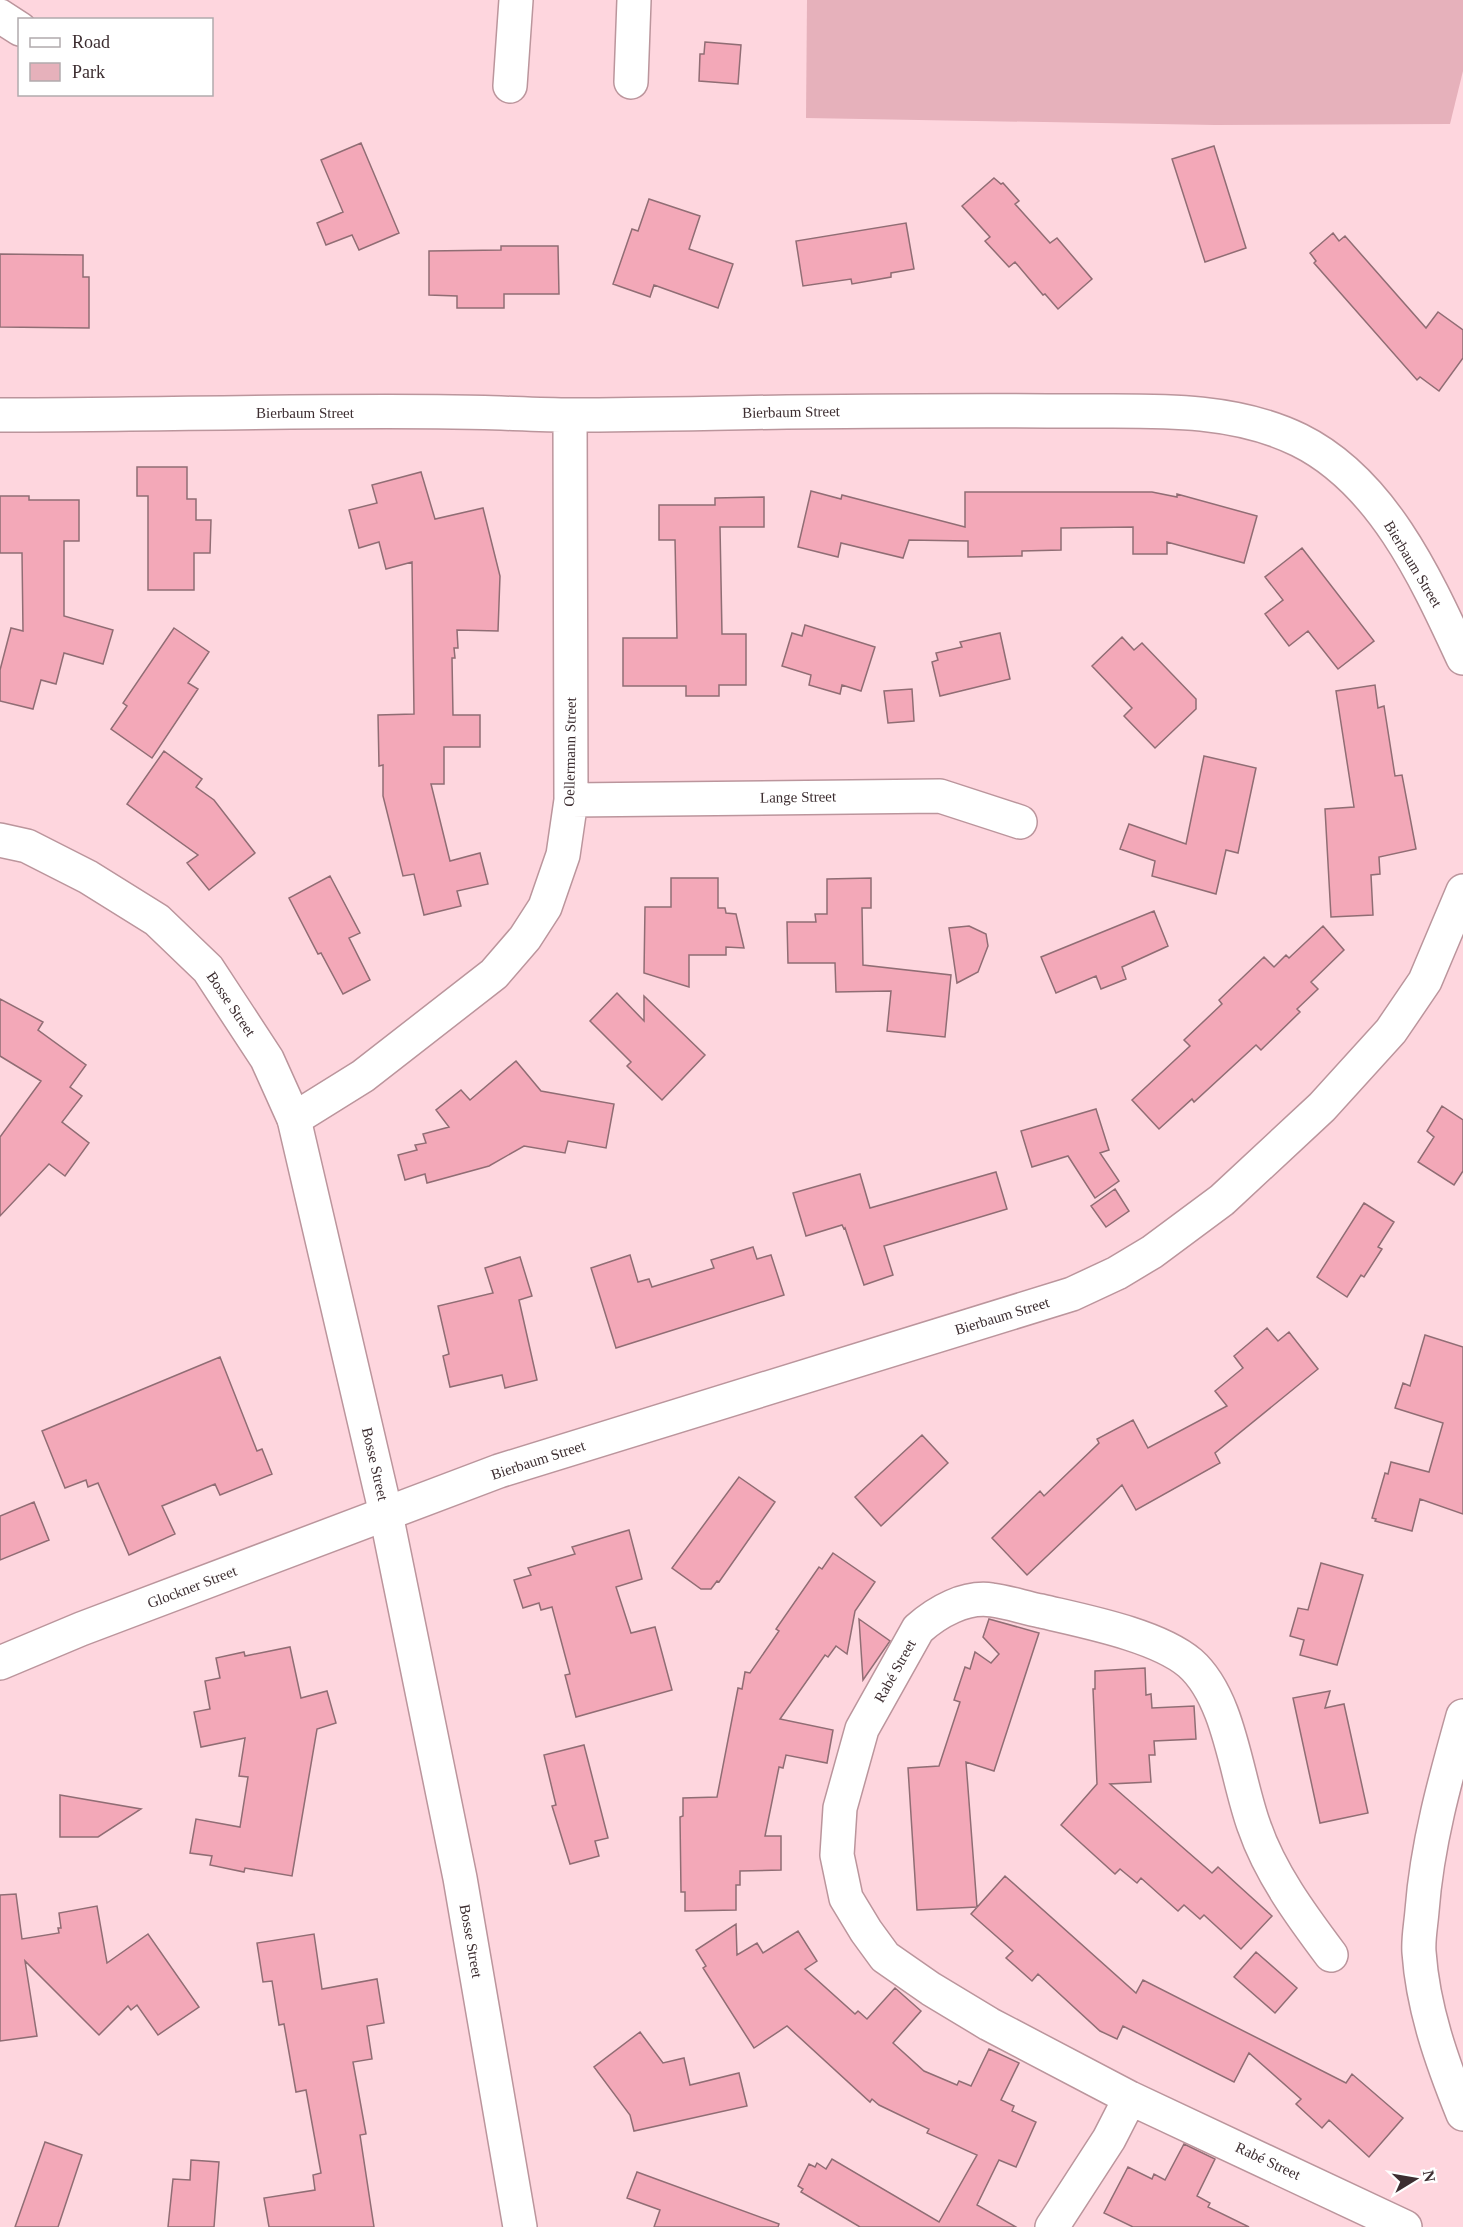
<svg xmlns="http://www.w3.org/2000/svg" width="1463" height="2227" font-family="Georgia,serif">
	<style>
		.green { fill: #e6b1bb }
		.building { fill: #f3a8b8; stroke: #906d74; stroke-width: 1.5 }
		.lines { fill: none; stroke-linecap: round; stroke-linejoin: round }
		.minor-casing { stroke: #bb959c; stroke-width: 36 }
		.tertiary-casing { stroke: #bb959c; stroke-width: 36 }
		.minor { stroke: #fff; stroke-width: 33 }
		.tertiary { stroke: #fff; stroke-width: 33 }
		.labels { text-anchor: middle; dominant-baseline: central; stroke-width: 4.5; stroke-linejoin: round; paint-order: stroke }
		.street-label { font-size: 15px; fill: #3d2e31; stroke: #fff }
	</style>
	<rect width="100%" height="100%" fill="#fed6de"/>
	<path class="green" d="M 807,0 L 1463,0 L 1463,71 L 1450,124 L 1215,125 L 806,118 Z"/>
	<path class="building" d="M 705,42 L 741,45 L 738,84 L 699,81 L 700,54 L 704,54 Z
		M 361,143 L 399,233 L 359,250 L 352,235 L 326,245 L 317,223 L 343,212 L 321,160 Z
		M 1214,146 L 1246,248 L 1205,262 L 1172,159 Z
		M 994,178 L 1001,184 L 1003,183 L 1019,201 L 1015,204 L 1050,243 L 1057,238 L 1092,279 L 1058,309 L 1045,294 L 1043,295 L 1015,262 L 1009,267 L 985,241 L 990,237 L 962,206 Z
		M 649,199 L 700,216 L 689,249 L 733,264 L 718,308 L 654,285 L 650,297 L 613,284 L 632,229 L 638,231 Z
		M 906,223 L 914,269 L 891,273 L 891,277 L 852,284 L 851,279 L 803,286 L 796,241 Z
		M 1333,233 L 1339,241 L 1345,236 L 1426,328 L 1438,312 L 1463,330 L 1463,358 L 1439,391 L 1420,377 L 1417,380 L 1314,263 L 1316,261 L 1310,253 Z
		M 501,246 L 558,246 L 559,294 L 504,294 L 504,308 L 457,308 L 457,296 L 429,295 L 429,251 L 501,250 Z
		M 0,254 L 83,255 L 83,277 L 89,277 L 89,328 L 0,327 Z
		M 137,467 L 187,467 L 187,499 L 196,499 L 196,520 L 211,520 L 210,553 L 194,553 L 194,590 L 148,590 L 148,496 L 137,496 Z
		M 421,472 L 435,519 L 483,508 L 500,576 L 498,631 L 457,630 L 458,648 L 454,648 L 455,658 L 452,658 L 453,715 L 480,715 L 480,747 L 444,747 L 444,784 L 431,784 L 450,861 L 480,853 L 488,884 L 457,891 L 461,906 L 424,915 L 414,874 L 403,876 L 383,796 L 383,765 L 379,766 L 378,715 L 414,714 L 412,562 L 386,569 L 379,542 L 359,548 L 349,510 L 377,503 L 372,485 Z
		M 811,491 L 841,499 L 842,495 L 965,527 L 965,492 L 1152,492 L 1177,497 L 1177,494 L 1257,516 L 1244,563 L 1167,542 L 1167,554 L 1133,554 L 1133,527 L 1061,528 L 1061,550 L 1022,551 L 1022,556 L 968,557 L 968,541 L 909,540 L 903,558 L 841,543 L 838,557 L 798,547 Z
		M 0,496 L 29,496 L 29,500 L 79,500 L 79,541 L 64,541 L 64,616 L 113,630 L 103,664 L 64,653 L 56,684 L 41,680 L 33,709 L 0,701 L 0,670 L 11,628 L 23,631 L 22,553 L 0,553 Z
		M 764,497 L 764,527 L 720,527 L 722,634 L 746,634 L 746,685 L 719,685 L 719,696 L 686,696 L 686,686 L 623,686 L 623,638 L 677,638 L 675,540 L 659,540 L 659,505 L 715,505 L 715,498 Z
		M 1302,548 L 1374,641 L 1338,669 L 1308,631 L 1289,646 L 1265,614 L 1283,600 L 1265,577 Z
		M 805,625 L 875,647 L 861,691 L 842,685 L 840,694 L 809,685 L 811,675 L 782,666 L 792,633 L 802,636 Z
		M 174,628 L 209,652 L 188,683 L 198,689 L 152,758 L 111,729 L 127,706 L 123,703 Z
		M 1000,633 L 1010,679 L 940,696 L 932,662 L 938,660 L 936,653 L 962,647 L 960,642 Z
		M 1122,637 L 1134,650 L 1142,643 L 1196,699 L 1196,709 L 1155,748 L 1124,716 L 1132,708 L 1092,666 Z
		M 1375,685 L 1378,708 L 1384,706 L 1395,776 L 1402,775 L 1416,849 L 1379,857 L 1380,874 L 1371,875 L 1373,915 L 1331,917 L 1325,809 L 1354,807 L 1336,691 Z
		M 912,689 L 914,721 L 888,723 L 884,691 Z
		M 164,751 L 202,779 L 196,787 L 214,800 L 255,853 L 209,890 L 187,863 L 198,855 L 127,804 Z
		M 1204,756 L 1256,768 L 1238,853 L 1226,850 L 1216,894 L 1152,876 L 1155,861 L 1120,849 L 1129,824 L 1186,844 Z
		M 330,876 L 360,933 L 349,938 L 370,980 L 343,994 L 321,953 L 318,954 L 289,898 Z
		M 671,878 L 718,878 L 718,908 L 725,908 L 726,913 L 736,914 L 744,948 L 726,947 L 726,955 L 689,955 L 689,987 L 644,973 L 645,907 L 671,907 Z
		M 871,878 L 871,908 L 862,908 L 863,965 L 951,975 L 945,1037 L 887,1031 L 891,991 L 836,992 L 835,963 L 788,963 L 787,922 L 816,922 L 815,914 L 827,914 L 827,879 Z
		M 1154,911 L 1168,946 L 1122,967 L 1126,979 L 1101,989 L 1096,976 L 1056,993 L 1041,957 Z
		M 969,926 L 986,934 L 988,946 L 978,972 L 957,983 L 949,928 Z
		M 1323,926 L 1344,950 L 1311,982 L 1318,989 L 1297,1009 L 1300,1012 L 1261,1050 L 1256,1045 L 1194,1102 L 1192,1099 L 1159,1129 L 1132,1100 L 1190,1046 L 1184,1040 L 1222,1004 L 1219,1000 L 1264,957 L 1274,967 L 1286,955 L 1289,958 Z
		M 617,993 L 644,1021 L 644,996 L 705,1055 L 662,1100 L 627,1066 L 631,1062 L 590,1021 Z
		M 0,999 L 43,1022 L 38,1030 L 86,1065 L 70,1087 L 82,1096 L 62,1122 L 89,1143 L 65,1176 L 49,1164 L 0,1216 L 0,1137 L 41,1081 L 0,1056 Z
		M 516,1061 L 541,1091 L 614,1104 L 606,1148 L 568,1141 L 565,1153 L 524,1146 L 489,1166 L 427,1183 L 425,1174 L 405,1180 L 398,1155 L 417,1150 L 415,1145 L 426,1143 L 423,1134 L 449,1127 L 436,1110 L 461,1090 L 470,1100 Z
		M 1442,1106 L 1463,1120 L 1463,1171 L 1454,1185 L 1418,1162 L 1434,1137 L 1427,1131 Z
		M 1096,1109 L 1109,1150 L 1100,1153 L 1119,1181 L 1095,1198 L 1068,1156 L 1032,1167 L 1021,1131 Z
		M 996,1172 L 1007,1209 L 884,1246 L 893,1275 L 864,1285 L 845,1228 L 844,1229 L 842,1225 L 806,1236 L 793,1193 L 860,1174 L 870,1208 Z
		M 1115,1189 L 1129,1211 L 1106,1227 L 1091,1206 Z
		M 1364,1203 L 1394,1222 L 1378,1247 L 1382,1249 L 1364,1277 L 1361,1275 L 1347,1297 L 1317,1277 Z
		M 753,1247 L 757,1259 L 771,1255 L 784,1295 L 616,1348 L 591,1268 L 630,1255 L 638,1282 L 649,1279 L 652,1287 L 714,1268 L 711,1260 Z
		M 520,1257 L 532,1296 L 519,1300 L 537,1380 L 505,1388 L 502,1375 L 450,1387 L 443,1356 L 449,1354 L 438,1306 L 493,1293 L 485,1268 Z
		M 1267,1328 L 1278,1341 L 1289,1332 L 1318,1369 L 1215,1453 L 1220,1463 L 1136,1510 L 1122,1485 L 1027,1575 L 992,1538 L 1040,1491 L 1044,1496 L 1099,1443 L 1097,1439 L 1133,1420 L 1148,1448 L 1227,1406 L 1215,1391 L 1243,1368 L 1234,1356 Z
		M 1425,1335 L 1463,1347 L 1463,1514 L 1420,1499 L 1412,1531 L 1375,1521 L 1376,1519 L 1372,1518 L 1385,1473 L 1388,1474 L 1391,1462 L 1429,1472 L 1443,1423 L 1395,1408 L 1403,1383 L 1410,1386 Z
		M 220,1357 L 257,1451 L 262,1449 L 272,1474 L 220,1495 L 215,1484 L 162,1506 L 175,1534 L 129,1555 L 98,1483 L 88,1487 L 86,1480 L 65,1488 L 42,1431 Z
		M 922,1435 L 948,1463 L 881,1526 L 855,1497 Z
		M 739,1477 L 775,1502 L 719,1582 L 717,1581 L 711,1589 L 701,1589 L 672,1568 Z
		M 34,1502 L 49,1540 L 0,1560 L 0,1516 Z
		M 629,1530 L 642,1579 L 616,1587 L 631,1633 L 655,1627 L 672,1690 L 576,1717 L 565,1675 L 570,1674 L 552,1607 L 541,1610 L 539,1603 L 523,1608 L 514,1580 L 531,1575 L 528,1568 L 575,1554 L 572,1547 Z
		M 833,1553 L 875,1582 L 855,1611 L 847,1654 L 836,1646 L 828,1657 L 825,1655 L 780,1719 L 833,1730 L 827,1763 L 786,1755 L 783,1768 L 779,1767 L 765,1836 L 781,1836 L 781,1870 L 740,1871 L 740,1885 L 736,1885 L 736,1910 L 685,1911 L 685,1892 L 681,1892 L 680,1817 L 683,1816 L 683,1798 L 717,1797 L 738,1688 L 742,1689 L 745,1672 L 750,1673 L 779,1631 L 776,1629 L 819,1567 L 822,1569 Z
		M 1321,1563 L 1363,1575 L 1337,1665 L 1300,1655 L 1304,1640 L 1290,1636 L 1298,1608 L 1308,1610 Z
		M 859,1619 L 890,1641 L 863,1680 Z
		M 989,1619 L 1039,1633 L 994,1771 L 966,1762 L 977,1907 L 917,1910 L 908,1768 L 939,1766 L 960,1702 L 954,1700 L 965,1667 L 970,1669 L 975,1652 L 991,1663 L 999,1654 L 983,1637 Z
		M 290,1647 L 301,1698 L 327,1691 L 336,1723 L 317,1729 L 292,1876 L 245,1868 L 244,1872 L 210,1865 L 212,1856 L 190,1853 L 196,1819 L 240,1827 L 248,1777 L 239,1776 L 245,1738 L 201,1747 L 194,1712 L 210,1709 L 205,1681 L 220,1678 L 216,1658 L 244,1652 L 245,1656 Z
		M 1145,1668 L 1146,1695 L 1151,1694 L 1152,1708 L 1194,1706 L 1196,1739 L 1154,1741 L 1155,1755 L 1149,1755 L 1151,1782 L 1110,1784 L 1212,1873 L 1218,1867 L 1272,1916 L 1241,1949 L 1204,1915 L 1200,1919 L 1184,1905 L 1178,1911 L 1141,1878 L 1137,1883 L 1120,1869 L 1115,1874 L 1061,1825 L 1097,1784 L 1093,1689 L 1095,1689 L 1095,1671 Z
		M 1330,1691 L 1325,1708 L 1344,1704 L 1368,1813 L 1320,1823 L 1293,1698 Z
		M 584,1745 L 608,1838 L 595,1841 L 599,1856 L 570,1864 L 552,1806 L 556,1805 L 544,1755 Z
		M 60,1795 L 141,1809 L 98,1837 L 60,1837 Z
		M 1005,1876 L 1136,1993 L 1143,1980 L 1346,2083 L 1352,2074 L 1403,2118 L 1369,2157 L 1329,2120 L 1322,2128 L 1296,2104 L 1301,2099 L 1249,2053 L 1234,2082 L 1123,2026 L 1117,2039 L 1100,2031 L 1038,1974 L 1032,1981 L 1006,1958 L 1013,1951 L 971,1914 Z
		M 16,1894 L 22,1939 L 59,1933 L 58,1928 L 61,1928 L 59,1913 L 97,1906 L 107,1963 L 148,1934 L 199,2007 L 158,2035 L 137,2005 L 131,2010 L 128,2006 L 99,2035 L 25,1961 L 37,2036 L 0,2041 L 0,1895 Z
		M 736,1924 L 737,1955 L 757,1943 L 763,1953 L 798,1931 L 817,1961 L 805,1969 L 855,2014 L 858,2011 L 867,2019 L 895,1988 L 921,2011 L 893,2043 L 924,2071 L 957,2085 L 959,2081 L 971,2086 L 989,2049 L 1019,2063 L 1001,2100 L 1014,2106 L 1012,2111 L 1036,2122 L 1016,2167 L 999,2160 L 977,2205 L 1016,2227 L 860,2227 L 801,2192 L 803,2189 L 798,2186 L 809,2164 L 815,2167 L 817,2163 L 826,2169 L 832,2159 L 939,2222 L 977,2155 L 927,2133 L 929,2129 L 879,2105 L 872,2099 L 870,2102 L 787,2026 L 754,2048 L 703,1968 L 706,1966 L 696,1950 Z
		M 314,1934 L 322,1989 L 377,1979 L 384,2023 L 367,2026 L 372,2059 L 353,2062 L 366,2134 L 360,2135 L 374,2227 L 269,2227 L 264,2198 L 315,2190 L 313,2175 L 321,2173 L 306,2090 L 296,2092 L 284,2024 L 279,2025 L 272,1981 L 263,1982 L 257,1943 Z
		M 1256,1952 L 1297,1988 L 1275,2013 L 1234,1977 Z
		M 640,2032 L 663,2063 L 684,2058 L 690,2085 L 739,2073 L 747,2106 L 634,2131 L 630,2115 L 594,2067 Z
		M 45,2142 L 82,2155 L 58,2227 L 15,2227 Z
		M 1184,2144 L 1215,2159 L 1197,2196 L 1210,2203 L 1208,2207 L 1249,2227 L 1133,2227 L 1104,2213 L 1128,2167 L 1152,2179 L 1154,2174 L 1165,2180 Z
		M 191,2160 L 219,2162 L 214,2227 L 168,2227 L 173,2179 L 190,2180 Z
		M 637,2172 L 779,2224 L 778,2227 L 654,2227 L 660,2210 L 627,2198 Z"/>
	<g class="lines">
		<g class="minor-casing">
			<path id="minor" d="M 0,16 L 20,29
				M 631,82 L 634,0
				M 510,86 L 516,0
				M 0,415 C 151,415 302,410 453,412 C 493,412 533,415 572,415 C 644,415 715,413 787,412 C 877,411 967,410 1057,411 C 1137,412 1226,404 1299,440 C 1382,481 1426,578 1463,658
				M 571,800 L 940,796 L 1020,822
				M 294,1119 L 363,1076 L 494,974 L 525,938 L 545,907 L 563,855 L 571,800 L 570,415
				M 0,1663 L 81,1629 L 499,1471 L 1072,1294 L 1117,1273 L 1152,1252 L 1222,1200 L 1322,1107 L 1391,1031 L 1425,981 L 1463,891
				M 1463,1716 C 1445,1780 1427,1844 1422,1911 C 1421,1924 1418,1939 1419,1952 C 1423,2009 1442,2062 1463,2114
				M 1331,1955 C 1301,1915 1270,1873 1254,1826 C 1236,1777 1230,1698 1190,1663 C 1157,1635 1083,1621 1041,1611 C 1025,1608 1008,1602 992,1600 C 965,1596 937,1612 918,1629 L 862,1729 L 840,1808 L 837,1855 L 846,1898 L 866,1931 L 885,1957 L 931,1989 L 989,2024 L 1130,2098 L 1405,2227
				M 1052,2227 L 1109,2139 L 1130,2098"/>
		</g>
		<g class="tertiary-casing">
			<path id="tertiary" d="M 0,840 L 27,846 L 88,877 L 157,920 L 208,969 L 267,1059 L 294,1119 L 386,1514 L 460,1878 L 520,2227"/>
		</g>
		<use href="#minor" class="minor"/>
		<use href="#tertiary" class="tertiary"/>
	</g>
	<g class="labels">
		<g class="street-label">
			<text transform="translate(791 412) rotate(-1)">Bierbaum Street</text>
			<text x="305" y="413">Bierbaum Street</text>
			<text transform="translate(1413 564) rotate(59)">Bierbaum Street</text>
			<text transform="translate(570 752) rotate(-89)">Oellermann Street</text>
			<text transform="translate(798 797) rotate(-1)">Lange Street</text>
			<text transform="translate(231 1004) rotate(56)">Bosse Street</text>
			<text transform="translate(1002 1316) rotate(-17)">Bierbaum Street</text>
			<text transform="translate(538 1460) rotate(-18)">Bierbaum Street</text>
			<text transform="translate(375 1464) rotate(77)">Bosse Street</text>
			<text transform="translate(192 1587) rotate(-21)">Glockner Street</text>
			<text transform="translate(895 1671) rotate(-61)">Rabé Street</text>
			<text transform="translate(471 1941) rotate(80)">Bosse Street</text>
			<text transform="translate(1268 2161) rotate(25)">Rabé Street</text>
		</g>
	</g>
	<rect x="18" y="18" width="195" height="78" fill="#ffffff" stroke="#b1abad" stroke-width="1.5"/>
	<rect x="30" y="38" width="30" height="9" fill="#ffffff" stroke="#b1abad" stroke-width="1.5"/>
	<text x="72" y="48" font-size="18" fill="#3d2e31">Road</text>
	<rect x="30" y="63" width="30" height="18" fill="#e6b1bb" stroke="#b1abad" stroke-width="1.5"/>
	<text x="72" y="78" font-size="18" fill="#3d2e31">Park</text>
	<g transform="translate(1415 2179) rotate(79)" stroke="#ffffff" stroke-width="4.5" paint-order="stroke">
	<path d="M0-4.5L10 22L0 15L-10 22Z" fill="#3d2e31"/>
	<text y="-9" font-size="16" font-weight="bold" text-anchor="middle" fill="#3d2e31">N</text>
	</g>
</svg>
